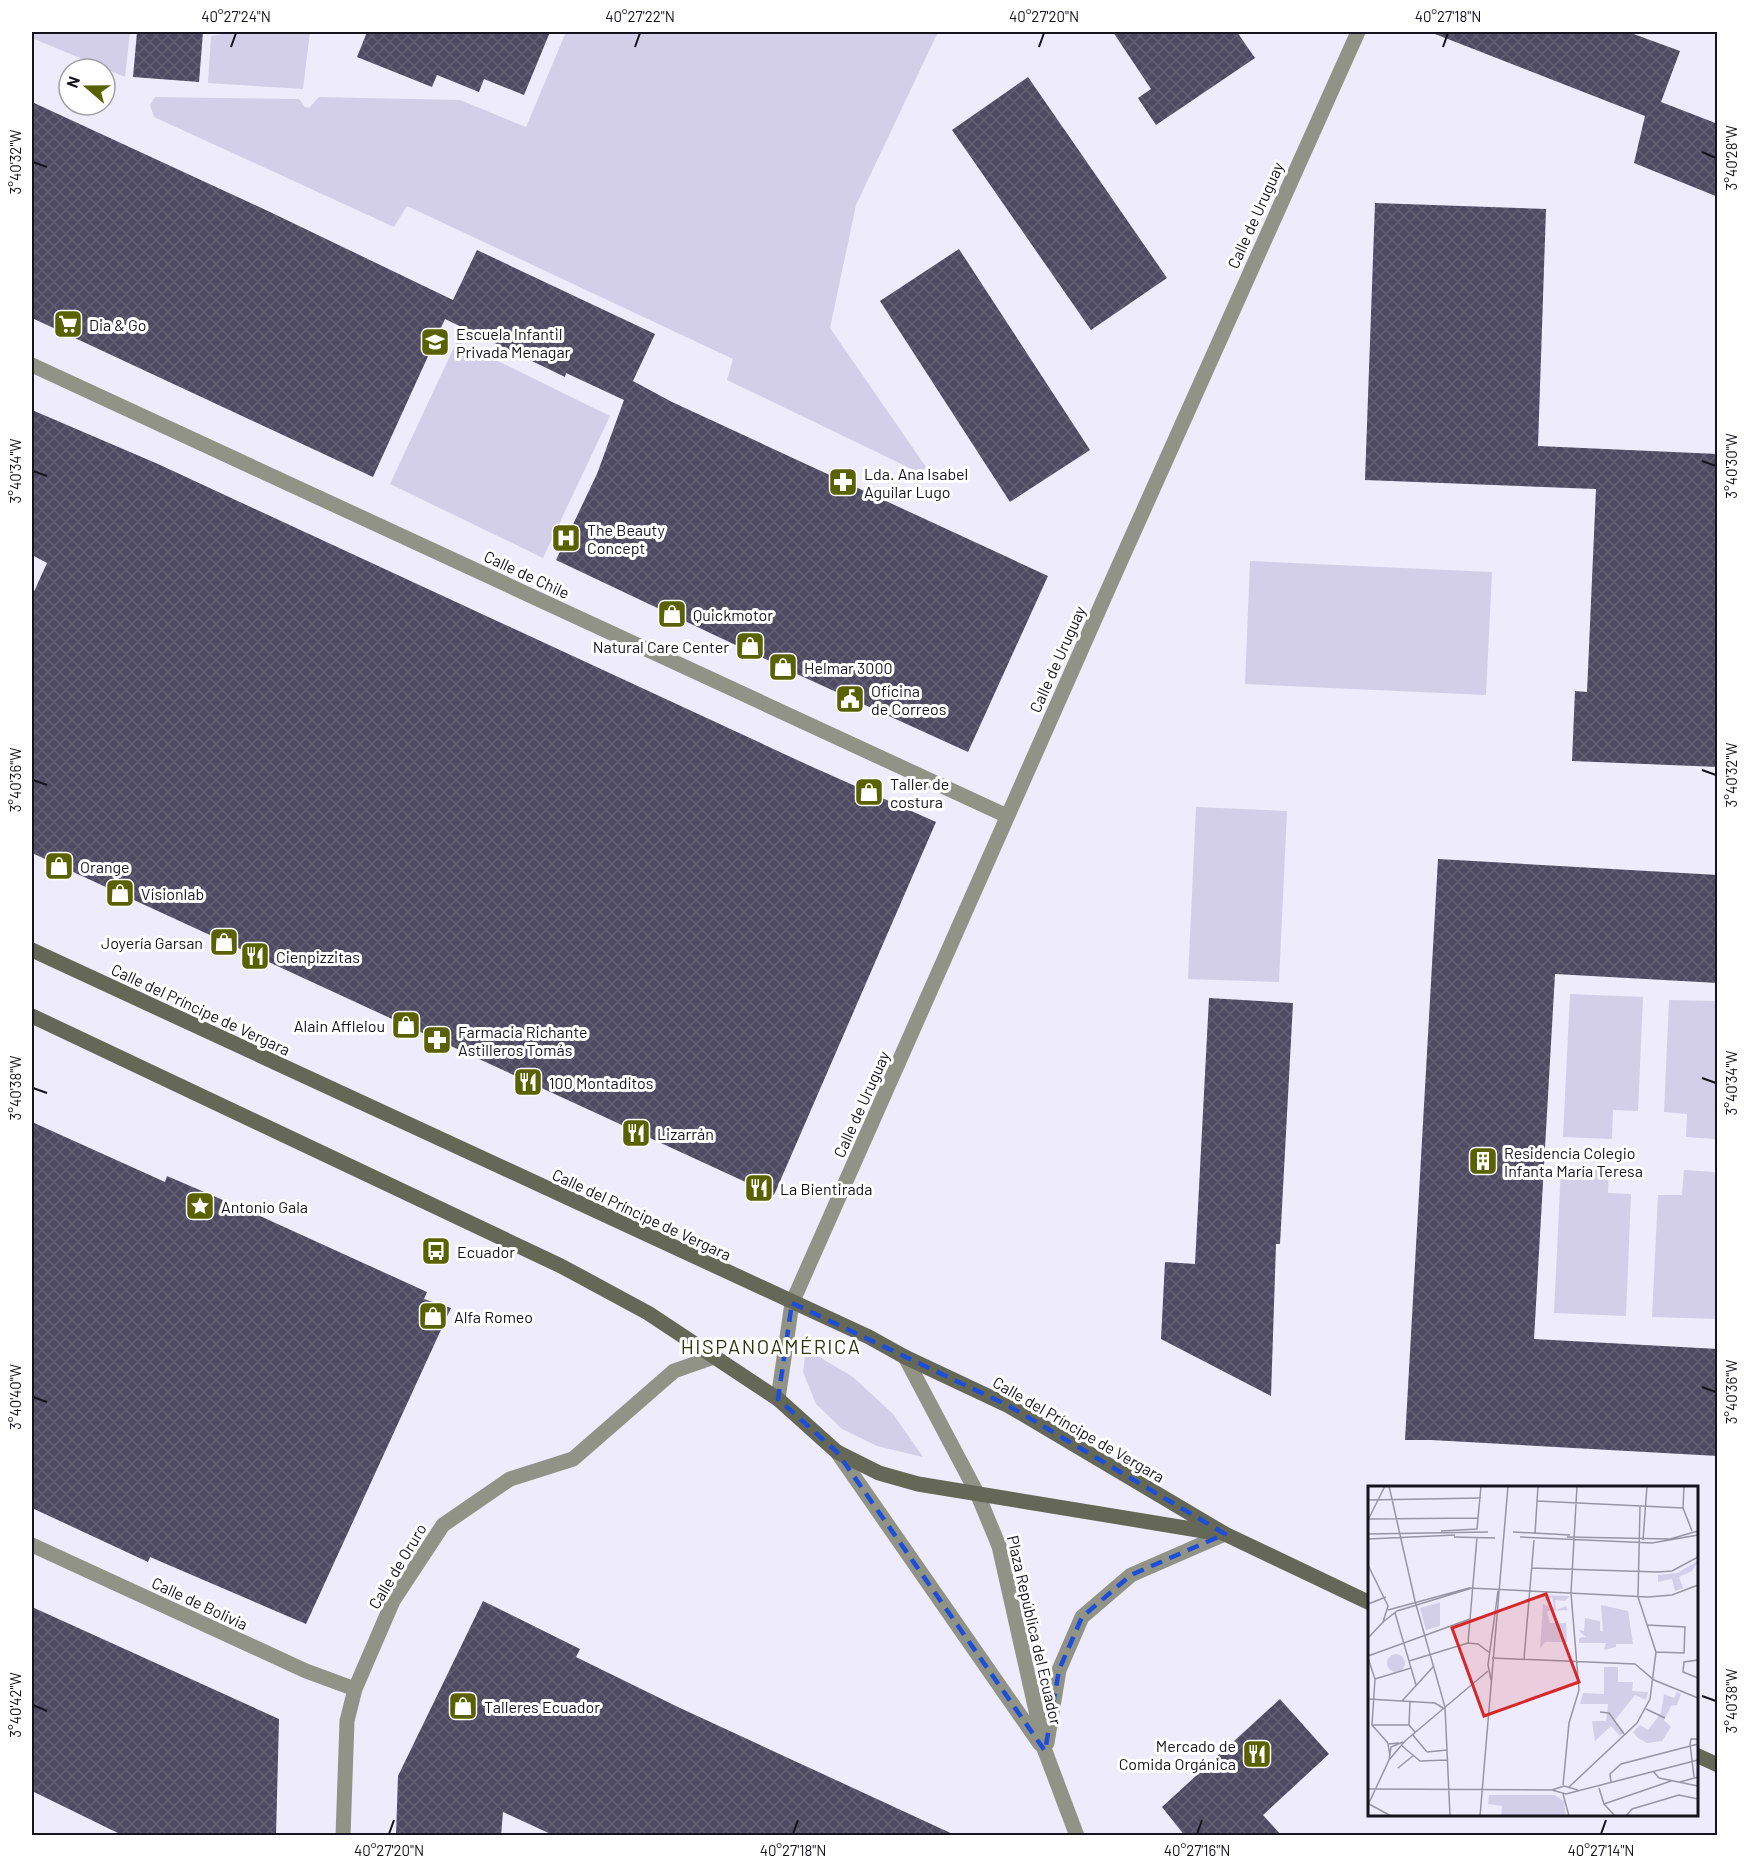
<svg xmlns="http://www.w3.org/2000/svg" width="1749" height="1867" font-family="Barlow,sans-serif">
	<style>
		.green { fill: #d3cfe8 }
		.building { fill: url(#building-cross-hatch) }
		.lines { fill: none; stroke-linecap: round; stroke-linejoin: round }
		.minor { stroke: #919387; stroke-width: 15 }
		.tertiary { stroke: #919387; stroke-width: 15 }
		.secondary { stroke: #656857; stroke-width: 15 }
		.marked { fill: none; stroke: #1d4ed8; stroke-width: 4.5; stroke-dasharray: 12 8; stroke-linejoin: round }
		.ticks { fill: none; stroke: #15141e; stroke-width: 2 }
		.labels { text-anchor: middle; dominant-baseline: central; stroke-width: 6; stroke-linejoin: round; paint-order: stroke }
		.street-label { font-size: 16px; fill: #15141e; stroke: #fff }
		.poi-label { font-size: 16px; fill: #15141e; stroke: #fff; text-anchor: start }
		.quarter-label { font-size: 20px; letter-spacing: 1.5px; fill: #30350d; stroke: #fff }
		.inset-road { fill: none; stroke: #9795a4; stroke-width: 1.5 }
		.view { fill: #d62828; fill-opacity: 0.15; stroke: #d62828; stroke-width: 3 }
		.inset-edge { fill: none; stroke: #15141e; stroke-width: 3 }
		.neatline { fill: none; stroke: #15141e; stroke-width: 2 }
		.ticks-label { font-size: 15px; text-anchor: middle; fill: #15141e }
	</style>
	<defs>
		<pattern id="building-cross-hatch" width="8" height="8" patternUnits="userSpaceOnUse" patternTransform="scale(1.5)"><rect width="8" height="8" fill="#4e4a62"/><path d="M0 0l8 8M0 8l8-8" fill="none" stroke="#636074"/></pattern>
	</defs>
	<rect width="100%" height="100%" fill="#eeebfd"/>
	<path class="green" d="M 32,32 L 130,32 L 125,77 L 32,38 Z
		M 235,32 L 310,32 L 303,89 L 208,83 L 211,36 Z
		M 566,32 L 938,32 L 856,205 L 830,328 L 926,467 L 920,473 L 727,380 L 733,359 L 407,206 L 394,227 L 154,117 L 150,105 L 155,97 L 299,99 L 305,107 L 309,108 L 319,97 L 460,100 L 526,127 Z
		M 457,341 L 610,416 L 543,558 L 390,484 Z
		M 1250,561 L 1492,572 L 1486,695 L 1245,684 Z
		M 1196,807 L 1287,811 L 1279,982 L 1188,979 Z
		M 1570,994 L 1643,997 L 1638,1111 L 1613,1110 L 1612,1139 L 1563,1137 Z
		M 1669,1000 L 1717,1001 L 1718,1131 L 1715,1139 L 1686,1137 L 1687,1114 L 1664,1112 Z
		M 1561,1167 L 1609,1169 L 1608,1193 L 1631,1194 L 1626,1316 L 1554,1313 Z
		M 1684,1170 L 1714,1172 L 1717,1184 L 1717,1319 L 1652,1317 L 1658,1195 L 1682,1195 Z
		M 806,1349 L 853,1377 L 893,1414 L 923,1457 L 877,1446 L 842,1429 L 816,1404 L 803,1372 Z"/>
	<path class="building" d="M 137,32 L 203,32 L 199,82 L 133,77 Z
		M 367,32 L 550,32 L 524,95 L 484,79 L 479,92 L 437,75 L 432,87 L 357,57 Z
		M 1113,32 L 1237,32 L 1255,58 L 1156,125 L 1138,98 L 1151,89 Z
		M 1436,32 L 1628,32 L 1680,51 L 1661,102 L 1718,124 L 1718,197 L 1634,163 L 1645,116 L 1435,34 Z
		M 1028,77 L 1167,278 L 1091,330 L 952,130 Z
		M 32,102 L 270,212 L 453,300 L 477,250 L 655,334 L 633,381 L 672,402 L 1048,576 L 968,752 L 799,675 L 556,560 L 597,474 L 624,400 L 566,373 L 565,377 L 445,319 L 373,477 L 32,318 Z
		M 1375,203 L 1546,209 L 1538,446 L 1718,454 L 1718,767 L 1572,761 L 1575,691 L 1587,692 L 1596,489 L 1365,480 Z
		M 959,249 L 1090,450 L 1010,502 L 880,301 Z
		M 32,410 L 158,464 L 808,765 L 936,822 L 774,1195 L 32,853 L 32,596 L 47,563 L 32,555 Z
		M 1438,859 L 1718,875 L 1718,983 L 1555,974 L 1534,1339 L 1718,1349 L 1718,1456 L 1431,1440 L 1405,1440 Z
		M 1209,998 L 1293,1003 L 1280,1244 L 1276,1244 L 1271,1396 L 1161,1339 L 1165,1262 L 1195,1264 Z
		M 32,1122 L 165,1182 L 167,1176 L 260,1216 L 427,1292 L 424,1299 L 451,1308 L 306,1624 L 150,1557 L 148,1562 L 32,1508 Z
		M 483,1601 L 580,1649 L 576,1657 L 680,1708 L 957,1836 L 555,1836 L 503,1812 L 501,1836 L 396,1836 L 398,1776 Z
		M 32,1607 L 279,1719 L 276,1836 L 124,1836 L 32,1791 Z
		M 1280,1699 L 1329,1754 L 1263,1815 L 1282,1836 L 1185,1836 L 1162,1807 Z"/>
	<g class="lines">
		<path class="minor" d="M 32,365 L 1007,816
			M 905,1357 L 977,1493 L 999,1546 L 1045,1751
			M 778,1399 L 792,1303 L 1114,576 L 1358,32
			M 837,1452 L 1040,1744
			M 32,1545 L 306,1671 L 355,1689
			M 1047,1743 L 1059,1670 L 1082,1617 L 1131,1575 L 1225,1534
			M 343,1836 L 347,1721 L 355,1689 L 393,1601 L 443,1525 L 510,1479 L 573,1459 L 674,1371 L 714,1357"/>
		<path class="tertiary" d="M 1045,1751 L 1077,1836"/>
		<path class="secondary" d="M 32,950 L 869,1337 L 905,1357 L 1009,1406 L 1225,1534 L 1370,1603
			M 32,1016 L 561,1266 L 648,1313 L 778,1399 L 837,1452 L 879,1473 L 918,1484 L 1216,1533
			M 1696,1755 L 1718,1765"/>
	</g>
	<path class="marked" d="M 792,1303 L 1009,1406 L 1225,1534 L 1131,1575 L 1082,1617 L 1059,1670 L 1045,1751 L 837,1452 L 778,1399 Z"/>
	<path class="ticks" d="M 231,47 L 236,33M 635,47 L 640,33M 1039,47 L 1044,33M 1443,47 L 1448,33M 1702,152 L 1716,158M 33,162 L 47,167M 1702,461 L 1716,466M 33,471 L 47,476M 1702,770 L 1716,775M 33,780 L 47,785M 1702,1078 L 1716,1083M 33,1088 L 47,1093M 1702,1387 L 1716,1392M 33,1397 L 47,1402M 1702,1696 L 1716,1701M 33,1705 L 47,1711M 389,1834 L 394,1820M 793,1834 L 798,1820M 1197,1834 L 1202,1820M 1601,1834 L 1606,1820"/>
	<defs>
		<g id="supermarket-square" transform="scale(1.5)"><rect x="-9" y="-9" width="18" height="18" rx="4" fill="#596200" stroke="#fff"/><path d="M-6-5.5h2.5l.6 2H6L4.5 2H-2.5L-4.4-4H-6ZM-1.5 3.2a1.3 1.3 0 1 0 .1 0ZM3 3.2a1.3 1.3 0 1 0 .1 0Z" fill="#fff"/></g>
		<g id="school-square" transform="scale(1.5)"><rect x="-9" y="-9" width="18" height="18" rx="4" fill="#596200" stroke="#fff"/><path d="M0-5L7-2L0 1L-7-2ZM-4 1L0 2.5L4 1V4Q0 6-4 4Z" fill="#fff"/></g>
		<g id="pharmacy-square" transform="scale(1.5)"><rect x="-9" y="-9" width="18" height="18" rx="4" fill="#596200" stroke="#fff"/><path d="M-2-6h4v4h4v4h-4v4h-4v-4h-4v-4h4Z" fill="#fff"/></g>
		<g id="hospital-square" transform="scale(1.5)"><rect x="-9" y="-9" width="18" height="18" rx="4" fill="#596200" stroke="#fff"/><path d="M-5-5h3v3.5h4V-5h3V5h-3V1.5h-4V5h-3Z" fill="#fff"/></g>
		<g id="shop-square" transform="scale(1.5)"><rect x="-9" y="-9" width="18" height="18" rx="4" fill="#596200" stroke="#fff"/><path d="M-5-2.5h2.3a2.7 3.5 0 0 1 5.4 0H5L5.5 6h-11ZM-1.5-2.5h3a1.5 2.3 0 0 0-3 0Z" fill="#fff"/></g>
		<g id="civic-square" transform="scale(1.5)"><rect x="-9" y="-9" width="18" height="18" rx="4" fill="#596200" stroke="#fff"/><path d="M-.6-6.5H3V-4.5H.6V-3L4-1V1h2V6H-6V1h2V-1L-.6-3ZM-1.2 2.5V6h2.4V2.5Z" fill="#fff"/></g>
		<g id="restaurant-square" transform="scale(1.5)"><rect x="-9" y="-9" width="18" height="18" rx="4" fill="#596200" stroke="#fff"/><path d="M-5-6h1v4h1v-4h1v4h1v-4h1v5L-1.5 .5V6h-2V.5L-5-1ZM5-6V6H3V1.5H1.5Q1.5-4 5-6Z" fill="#fff"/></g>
		<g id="building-square" transform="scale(1.5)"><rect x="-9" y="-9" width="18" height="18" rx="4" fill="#596200" stroke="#fff"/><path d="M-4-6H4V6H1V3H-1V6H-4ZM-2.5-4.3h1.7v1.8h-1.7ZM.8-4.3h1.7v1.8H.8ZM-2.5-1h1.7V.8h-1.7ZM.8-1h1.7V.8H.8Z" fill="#fff"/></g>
		<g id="sight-square" transform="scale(1.5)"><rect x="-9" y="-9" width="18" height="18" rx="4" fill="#596200" stroke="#fff"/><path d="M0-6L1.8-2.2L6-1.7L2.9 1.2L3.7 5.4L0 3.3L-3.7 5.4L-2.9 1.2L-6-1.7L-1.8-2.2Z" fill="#fff"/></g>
		<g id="bus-square" transform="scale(1.5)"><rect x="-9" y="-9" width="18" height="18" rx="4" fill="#596200" stroke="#fff"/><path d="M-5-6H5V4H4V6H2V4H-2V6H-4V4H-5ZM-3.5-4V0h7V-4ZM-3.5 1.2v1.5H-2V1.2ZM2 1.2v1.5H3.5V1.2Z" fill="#fff"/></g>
	</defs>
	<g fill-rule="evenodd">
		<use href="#supermarket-square" x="68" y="324"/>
		<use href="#school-square" x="435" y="342"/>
		<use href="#pharmacy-square" x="843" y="482"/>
		<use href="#hospital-square" x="566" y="538"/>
		<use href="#shop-square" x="672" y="614"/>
		<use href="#shop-square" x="750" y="646"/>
		<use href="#shop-square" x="783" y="667"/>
		<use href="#civic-square" x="850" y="699"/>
		<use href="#shop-square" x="869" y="792"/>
		<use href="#shop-square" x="59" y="866"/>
		<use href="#shop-square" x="120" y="893"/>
		<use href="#shop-square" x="224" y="942"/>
		<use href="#restaurant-square" x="255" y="956"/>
		<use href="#shop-square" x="406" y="1025"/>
		<use href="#pharmacy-square" x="437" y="1040"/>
		<use href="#restaurant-square" x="528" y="1082"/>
		<use href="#restaurant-square" x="636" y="1133"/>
		<use href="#building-square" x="1483" y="1161"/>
		<use href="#restaurant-square" x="759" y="1188"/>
		<use href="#sight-square" x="200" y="1206"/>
		<use href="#bus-square" x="436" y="1251"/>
		<use href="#shop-square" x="433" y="1316"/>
		<use href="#shop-square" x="463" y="1706"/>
		<use href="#restaurant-square" x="1257" y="1754"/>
	</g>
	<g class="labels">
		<g class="street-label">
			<text transform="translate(1255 215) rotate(-66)">Calle de Uruguay</text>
			<text transform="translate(527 574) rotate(25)">Calle de Chile</text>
			<text transform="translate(1057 659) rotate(-66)">Calle de Uruguay</text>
			<text transform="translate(201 1009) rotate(25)">Calle del Príncipe de Vergara</text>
			<text transform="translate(861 1104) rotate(-66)">Calle de Uruguay</text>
			<text transform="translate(642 1214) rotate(25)">Calle del Príncipe de Vergara</text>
			<text transform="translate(1079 1429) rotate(30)">Calle del Príncipe de Vergara</text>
			<text transform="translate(397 1566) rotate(-59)">Calle de Oruro</text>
			<text transform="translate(200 1603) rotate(25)">Calle de Bolivia</text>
			<text transform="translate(1035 1630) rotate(77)">Plaza República del Ecuador</text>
		</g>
		<g class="poi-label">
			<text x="89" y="324">Dia &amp; Go</text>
			<text x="456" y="333">Escuela Infantil<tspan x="456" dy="18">Privada Menagar</tspan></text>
			<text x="864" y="473">Lda. Ana Isabel<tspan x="864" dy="18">Aguilar Lugo</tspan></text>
			<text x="587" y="529">The Beauty<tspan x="587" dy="18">Concept</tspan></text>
			<text x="693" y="614">Quickmotor</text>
			<text x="729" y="646" text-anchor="end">Natural Care Center</text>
			<text x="804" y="667">Helmar 3000</text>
			<text x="871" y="690">Oficina<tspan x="871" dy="18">de Correos</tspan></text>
			<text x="890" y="783">Taller de<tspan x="890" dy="18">costura</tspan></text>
			<text x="80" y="866">Orange</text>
			<text x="141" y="893">Visionlab</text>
			<text x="203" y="942" text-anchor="end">Joyería Garsan</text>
			<text x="276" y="956">Cienpizzitas</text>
			<text x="385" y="1025" text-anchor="end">Alain Afflelou</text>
			<text x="458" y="1031">Farmacia Richante<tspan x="458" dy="18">Astilleros Tomás</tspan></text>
			<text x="549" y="1082">100 Montaditos</text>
			<text x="657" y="1133">Lizarrán</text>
			<text x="1504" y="1152">Residencia Colegio<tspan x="1504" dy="18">Infanta María Teresa</tspan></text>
			<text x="780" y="1188">La Bientirada</text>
			<text x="221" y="1206">Antonio Gala</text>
			<text x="457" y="1251">Ecuador</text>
			<text x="454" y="1316">Alfa Romeo</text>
			<text x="484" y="1706">Talleres Ecuador</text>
			<text x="1236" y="1745" text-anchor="end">Mercado de<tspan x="1236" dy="18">Comida Orgánica</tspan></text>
		</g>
		<g class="quarter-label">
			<text x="771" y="1346">HISPANOAMÉRICA</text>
		</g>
	</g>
	<g transform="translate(1368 1486)">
		<rect width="330" height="330" fill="#eeebfd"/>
		<path d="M 330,75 L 324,85 L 311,91 L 315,102 L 307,105 L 304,93 L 290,96 L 290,89 L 309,87 ZM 177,109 L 202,110 L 197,115 L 187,114 L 188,124 L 198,120 L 200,124 L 179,125 L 182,137 L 198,137 L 199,156 L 177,156 L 172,163 L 175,118 L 183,122 L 186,120 L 184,111 L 177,115 ZM 72,116 L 72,140 L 58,144 L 52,122 ZM 233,119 L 260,125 L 265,158 L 248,158 L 248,161 L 236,164 L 238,157 L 211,157 L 211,152 L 218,151 L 210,144 L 216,145 L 217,132 L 232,135 L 232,145 L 235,145 ZM19 177a9 9 0 1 1 18 0a9 9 0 1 1-18 0ZM 236,181 L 250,181 L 250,196 L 265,196 L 264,205 L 280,206 L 278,214 L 267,209 L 247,234 L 256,246 L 252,250 L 243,240 L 227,255 L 224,235 L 238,235 L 240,218 L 212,218 L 215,207 L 236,208 ZM 309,206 L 313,208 L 309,219 L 303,220 L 296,234 L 303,241 L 294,255 L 279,257 L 270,252 L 265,246 L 272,239 L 280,244 L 293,227 L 296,208 L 306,212 ZM 121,309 L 187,309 L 196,315 L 198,330 L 133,330 L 134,320 L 120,318 Z" fill="#d3cfe8"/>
		<path class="inset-road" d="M 21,0 L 47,115 L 77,221 L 82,330M 316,0 L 315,22 L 324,45M 0,14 L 113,12M 169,15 L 315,22M 0,33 L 110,32M 0,34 L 17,0M 73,45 L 109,43 L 113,0M 145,46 L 202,49M 0,48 L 120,46M 167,48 L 170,0M 86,51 L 127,52M 152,51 L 284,57 L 330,49M 199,51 L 302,53 L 330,45M 0,53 L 87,49M 275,54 L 279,0M 0,79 L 20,120 L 15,136 L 0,152M 163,82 L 290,86 L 304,85 L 330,71M 0,118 L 18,111M 20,124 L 101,102 L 280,111 L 304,109 L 330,99M 27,127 L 48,199M 15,136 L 29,125 L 104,102M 279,139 L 317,141 L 316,167 L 288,166M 100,157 L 109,51M 0,170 L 102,133M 0,172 L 7,193 L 4,239 L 20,257M 124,172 L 267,178 L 286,194 L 330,212M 156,173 L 166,54M 330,174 L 316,176 L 315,186 L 330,192M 41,175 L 100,157 L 110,158 L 122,167M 7,193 L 43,182M 123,194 L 120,179 L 130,105M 0,213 L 67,217 L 75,222M 34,215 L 65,181M 278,223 L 297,232M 232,226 L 241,227 L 256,248M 4,239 L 41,239 L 47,246M 41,239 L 42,215M 44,248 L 59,266M 34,260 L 52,275 L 79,274M 59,266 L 79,264M 22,270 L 20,258 L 31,257M 21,274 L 23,261 L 35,256M 30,282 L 46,269M 285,285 L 291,292 L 330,300M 326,291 L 322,258 L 323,253 L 330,253M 312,296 L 330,291M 243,297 L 242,288 L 253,278 L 330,258M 195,299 L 201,237 L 211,204 L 203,107 L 209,0M 201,301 L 269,237 L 282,213 L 288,166 L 270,111 L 272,21M 231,302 L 236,318 L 247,330M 0,303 L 184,304 L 198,308 L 330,274M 184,304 L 196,300 L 210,304M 195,308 L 201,330M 1,318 L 23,330M 236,318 L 303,295M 0,319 L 21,274 L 37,255 L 120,185M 112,330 L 140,0M 258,330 L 264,323 L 311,309 L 330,313"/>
		<path class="view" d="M 178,108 L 211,196 L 116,230 L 84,142 Z"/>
		<rect width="330" height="330" class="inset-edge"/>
	</g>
	<rect width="1749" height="1867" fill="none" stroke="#ffffff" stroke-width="66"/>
	<g transform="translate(87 87) rotate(290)"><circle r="28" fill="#ffffff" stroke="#a1a1a5" stroke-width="1.5"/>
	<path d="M0-4.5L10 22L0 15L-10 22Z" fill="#596200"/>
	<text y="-9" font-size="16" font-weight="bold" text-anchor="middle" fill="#15141e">N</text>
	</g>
	<rect x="33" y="33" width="1683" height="1801" class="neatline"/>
	<g class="ticks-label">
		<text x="236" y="22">40°27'24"N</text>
		<text x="640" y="22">40°27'22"N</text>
		<text x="1044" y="22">40°27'20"N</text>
		<text x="1448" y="22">40°27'18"N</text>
		<text transform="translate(1732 158) rotate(-90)" y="5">3°40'28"W</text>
		<text transform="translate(16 162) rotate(-90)" y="5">3°40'32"W</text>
		<text transform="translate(1732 466) rotate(-90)" y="5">3°40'30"W</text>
		<text transform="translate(16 471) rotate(-90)" y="5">3°40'34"W</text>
		<text transform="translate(1732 775) rotate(-90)" y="5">3°40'32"W</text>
		<text transform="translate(16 780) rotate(-90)" y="5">3°40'36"W</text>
		<text transform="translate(1732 1083) rotate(-90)" y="5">3°40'34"W</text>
		<text transform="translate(16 1088) rotate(-90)" y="5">3°40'38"W</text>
		<text transform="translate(1732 1392) rotate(-90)" y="5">3°40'36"W</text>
		<text transform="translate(16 1397) rotate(-90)" y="5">3°40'40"W</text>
		<text transform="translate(1732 1701) rotate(-90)" y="5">3°40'38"W</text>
		<text transform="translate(16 1705) rotate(-90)" y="5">3°40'42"W</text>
		<text x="389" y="1856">40°27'20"N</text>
		<text x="793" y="1856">40°27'18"N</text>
		<text x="1197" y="1856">40°27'16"N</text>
		<text x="1601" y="1856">40°27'14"N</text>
	</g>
</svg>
